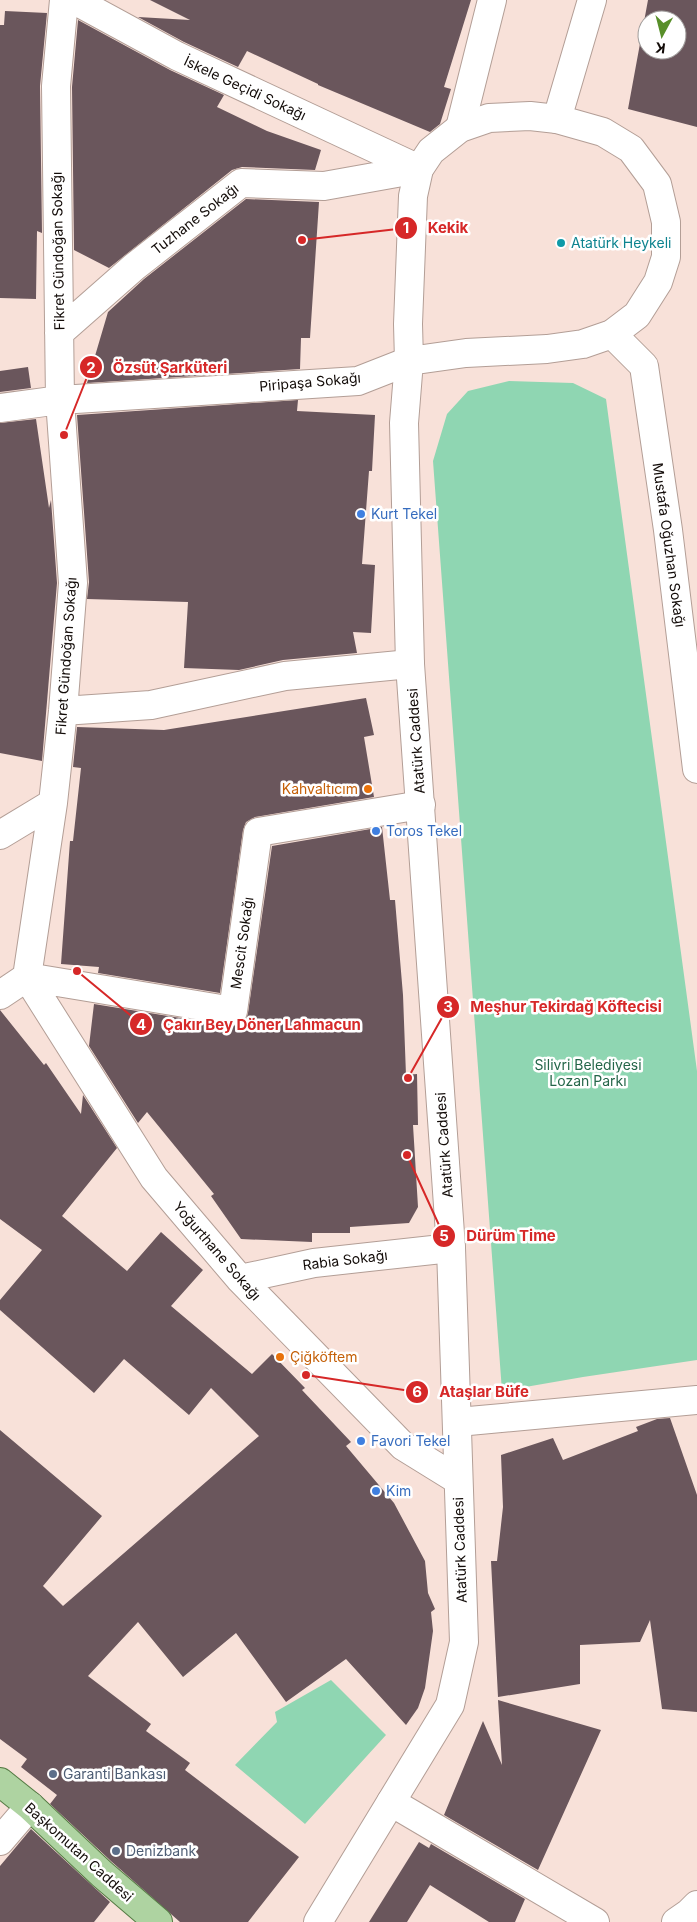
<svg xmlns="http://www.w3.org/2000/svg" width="697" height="1922" viewBox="0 0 697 1922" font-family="Inter,sans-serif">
  <rect width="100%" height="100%" fill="#f8e1d9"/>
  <path fill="#8fd6b2" d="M509,381L573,383L606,399L697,1071V1360L583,1377L502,1391L433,461L447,414L468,391Z
    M331,1680L386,1735L305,1824L235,1765L277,1722L275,1712Z"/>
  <path fill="#6a565c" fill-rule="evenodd" d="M150,0H471L444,87L451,89L440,124L430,132L318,85V84L247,51L238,67L184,42L138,17L190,20Z
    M648,0H697V127L628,109ZM647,20H677V50H647Z
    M5,11L47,13L40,86L42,233L37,231L36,299L0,298V25H4Z
    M78,20L170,70L224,95L217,107L267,131L321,150L315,170L242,167L232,170L109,268L74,250L72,87Z
    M246,199L319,202L310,338H301L300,369L87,383L108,312L144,279Z
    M28,367L31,388L0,392V371Z
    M298,400L297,411L375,415L372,471H369L362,564L375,565L371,633L353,632L357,653L283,660L239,670L184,668L188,602L87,599L89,582L77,415Z
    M36,419L49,508L51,500L57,583L42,761L0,753V423Z
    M366,698L374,735L364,737L374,797L255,817L246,822L243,830L220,993L98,973L99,967L61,964L70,841H73L81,768L73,767L77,727L164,730Z
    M382,827L390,900H395L403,995L406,1075L417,1074L418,1125H413L418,1207L409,1223L350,1227V1233H312V1242L241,1239L211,1196L214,1194L147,1112L138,1123L89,1046L94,1004L230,1026L239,1025L246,1020L248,1013L272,846Z
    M0,1010L44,1065L46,1063L81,1114L83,1095L117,1148L62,1216L127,1271L161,1232L203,1270L171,1306L252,1374L272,1354L305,1388L302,1390L351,1442L346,1446L394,1503L425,1561L428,1593L435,1609L431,1612L433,1631L425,1688L418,1708L406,1725L346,1659L286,1702L236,1633L183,1677L138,1622L88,1676L151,1724L146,1731L190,1763L185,1770L299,1857L248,1922H180L112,1862L50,1804L57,1795L21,1767L27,1759L0,1739V1430L102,1516L43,1586L63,1606L259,1436L211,1388L189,1415L124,1359L94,1393L0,1310V1300L42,1250L0,1219Z
    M670,1418L697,1495V1712L662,1709L650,1620L640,1642L580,1645V1684L498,1697L491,1561H497L503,1507L501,1455L553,1438L563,1460L638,1431L636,1427L657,1419Z
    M498,1700L601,1730L538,1870L444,1815L483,1721L502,1765Z
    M31,1829L110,1902L94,1922H0V1866Z
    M419,1842L429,1848L431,1844L525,1899L515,1922H489L430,1885L407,1922H369Z"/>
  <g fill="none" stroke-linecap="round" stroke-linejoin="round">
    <defs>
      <path id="pedestrian" d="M612,334L644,366L668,530L697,769
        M676,1922L689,1913L697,1905"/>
      <path id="minor" d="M74,0L177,56L419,169
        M557,119L592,0
        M460,128L492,0
        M59,333L134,267L241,183L324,186L419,169
        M0,408L60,400L358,381L409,361
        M63,711L151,705L285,676L410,664
        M0,835L53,803
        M27,977L154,1178L240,1279L403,1446L458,1480
        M27,977L233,1011L258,832L421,805
        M0,995L27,977L53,803L63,711L73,583L60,400L56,86L64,0
        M240,1279L314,1263L451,1248
        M458,1422L697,1400
        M391,1802L595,1922
        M0,1841L30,1806"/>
      <path id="tertiary" d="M530,116L557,119L603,132L631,149L657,184L666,222V257L658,282L637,315L612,334L583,344L547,349L466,353L409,361L408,324L413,196L419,169L431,151L460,128L489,118Z
        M318,1922L450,1705L464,1642L451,1248L410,664L404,423L409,361"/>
      <path id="primary" d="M0,1782L30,1806L102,1874L158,1922"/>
    </defs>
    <use href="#pedestrian" stroke="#b39e96" stroke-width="30"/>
    <use href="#minor" stroke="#b39e96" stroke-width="30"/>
    <use href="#tertiary" stroke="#b39e96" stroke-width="30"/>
    <use href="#primary" stroke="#547a43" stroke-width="30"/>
    <use href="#pedestrian" stroke="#fff" stroke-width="28"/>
    <use href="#minor" stroke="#fff" stroke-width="28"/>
    <use href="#tertiary" stroke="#fff" stroke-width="28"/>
    <use href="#primary" stroke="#aed3a1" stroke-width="28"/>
  </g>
  <circle fill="#0f9aa8" stroke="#fff" stroke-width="2" cx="561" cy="243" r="5"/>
  <g fill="#3f7fe0" stroke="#fff" stroke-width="2">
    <circle cx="361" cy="514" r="5"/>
    <circle cx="376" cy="831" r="5"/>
    <circle cx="361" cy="1441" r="5"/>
    <circle cx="376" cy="1491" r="5"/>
  </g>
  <g fill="#e8710a" stroke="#fff" stroke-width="2">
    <circle cx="368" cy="789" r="5"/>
    <circle cx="280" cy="1357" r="5"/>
  </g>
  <g fill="#5c6f8a" stroke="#fff" stroke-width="2">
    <circle cx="53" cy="1774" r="5"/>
    <circle cx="116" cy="1851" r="5"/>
  </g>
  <g text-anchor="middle" stroke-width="5" stroke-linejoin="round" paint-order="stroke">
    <g font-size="14" fill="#120b08" stroke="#fff">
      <text transform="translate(245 88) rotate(25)" y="5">İskele Geçidi Sokağı</text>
      <text transform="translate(195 219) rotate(-38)" y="5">Tuzhane Sokağı</text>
      <text transform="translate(58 251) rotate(-91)" y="5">Fikret Gündoğan Sokağı</text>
      <text transform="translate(310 382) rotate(-5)" y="5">Piripaşa Sokağı</text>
      <text transform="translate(669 545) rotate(82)" y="5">Mustafa Oğuzhan Sokağı</text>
      <text transform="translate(66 656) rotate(-86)" y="5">Fikret Gündoğan Sokağı</text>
      <text transform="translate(416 741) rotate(-94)" y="5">Atatürk Caddesi</text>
      <text transform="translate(242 943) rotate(-82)" y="5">Mescit Sokağı</text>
      <text transform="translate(444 1145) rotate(-94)" y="5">Atatürk Caddesi</text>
      <text transform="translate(217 1251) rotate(49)" y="5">Yoğurthane Sokağı</text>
      <text transform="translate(345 1260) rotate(-7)" y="5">Rabia Sokağı</text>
      <text transform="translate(460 1550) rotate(-92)" y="5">Atatürk Caddesi</text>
      <text transform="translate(79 1852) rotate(42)" y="5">Başkomutan Caddesi</text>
    </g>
    <g font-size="14" fill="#0d838f" stroke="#fff" text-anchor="start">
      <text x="571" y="248">Atatürk Heykeli</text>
    </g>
    <g font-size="14" fill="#366cbe" stroke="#fff" text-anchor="start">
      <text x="371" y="519">Kurt Tekel</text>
      <text x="386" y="836">Toros Tekel</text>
      <text x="371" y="1446">Favori Tekel</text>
      <text x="386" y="1496">Kim</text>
    </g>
    <g font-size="14" fill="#c56008" stroke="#fff" text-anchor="end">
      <text x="358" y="794">Kahvaltıcım</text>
      <text x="290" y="1362" text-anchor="start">Çiğköftem</text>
    </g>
    <g font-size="14" fill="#246649" stroke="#fff">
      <text x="588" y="1070">Silivri Belediyesi<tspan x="588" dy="16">Lozan Parkı</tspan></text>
    </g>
    <g font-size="14" fill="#4e5e75" stroke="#fff" text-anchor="start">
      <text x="63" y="1779">Garanti Bankası</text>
      <text x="126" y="1856">Denizbank</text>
    </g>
  </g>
  <path fill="none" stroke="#d62828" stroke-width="2" d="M302 240L406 228M64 435L91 367M408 1078L448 1007M77 971L141 1024M407 1155L444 1236M306 1375L417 1392"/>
  <g fill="#d62828" stroke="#fff" stroke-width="2">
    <circle cx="302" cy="240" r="5"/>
    <circle cx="64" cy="435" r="5"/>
    <circle cx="408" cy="1078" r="5"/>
    <circle cx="77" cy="971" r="5"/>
    <circle cx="407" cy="1155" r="5"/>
    <circle cx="306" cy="1375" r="5"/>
    <circle cx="406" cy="228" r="12"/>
    <circle cx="91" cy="367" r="12"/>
    <circle cx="448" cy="1007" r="12"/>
    <circle cx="141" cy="1024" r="12"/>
    <circle cx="444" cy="1236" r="12"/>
    <circle cx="417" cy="1392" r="12"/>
  </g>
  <g font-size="15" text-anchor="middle" font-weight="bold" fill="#fff">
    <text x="406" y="233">1</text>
    <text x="91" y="373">2</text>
    <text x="448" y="1012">3</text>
    <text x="141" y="1030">4</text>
    <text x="444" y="1241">5</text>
    <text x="417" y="1397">6</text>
  </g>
  <g font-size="15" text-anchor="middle" font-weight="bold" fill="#d62828" stroke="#fff" stroke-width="5" stroke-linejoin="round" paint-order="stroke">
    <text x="448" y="233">Kekik</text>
    <text x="170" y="373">Özsüt Şarküteri</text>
    <text x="566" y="1012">Meşhur Tekirdağ Köftecisi</text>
    <text x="262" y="1030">Çakır Bey Döner Lahmacun</text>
    <text x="511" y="1241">Dürüm Time</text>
    <text x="484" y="1397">Ataşlar Büfe</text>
  </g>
  <g transform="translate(662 35) rotate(187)"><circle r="24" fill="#ffffff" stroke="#a09d9c"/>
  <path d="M0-4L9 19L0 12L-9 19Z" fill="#588f2a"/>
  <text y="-8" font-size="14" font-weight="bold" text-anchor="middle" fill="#120b08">K</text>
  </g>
</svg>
